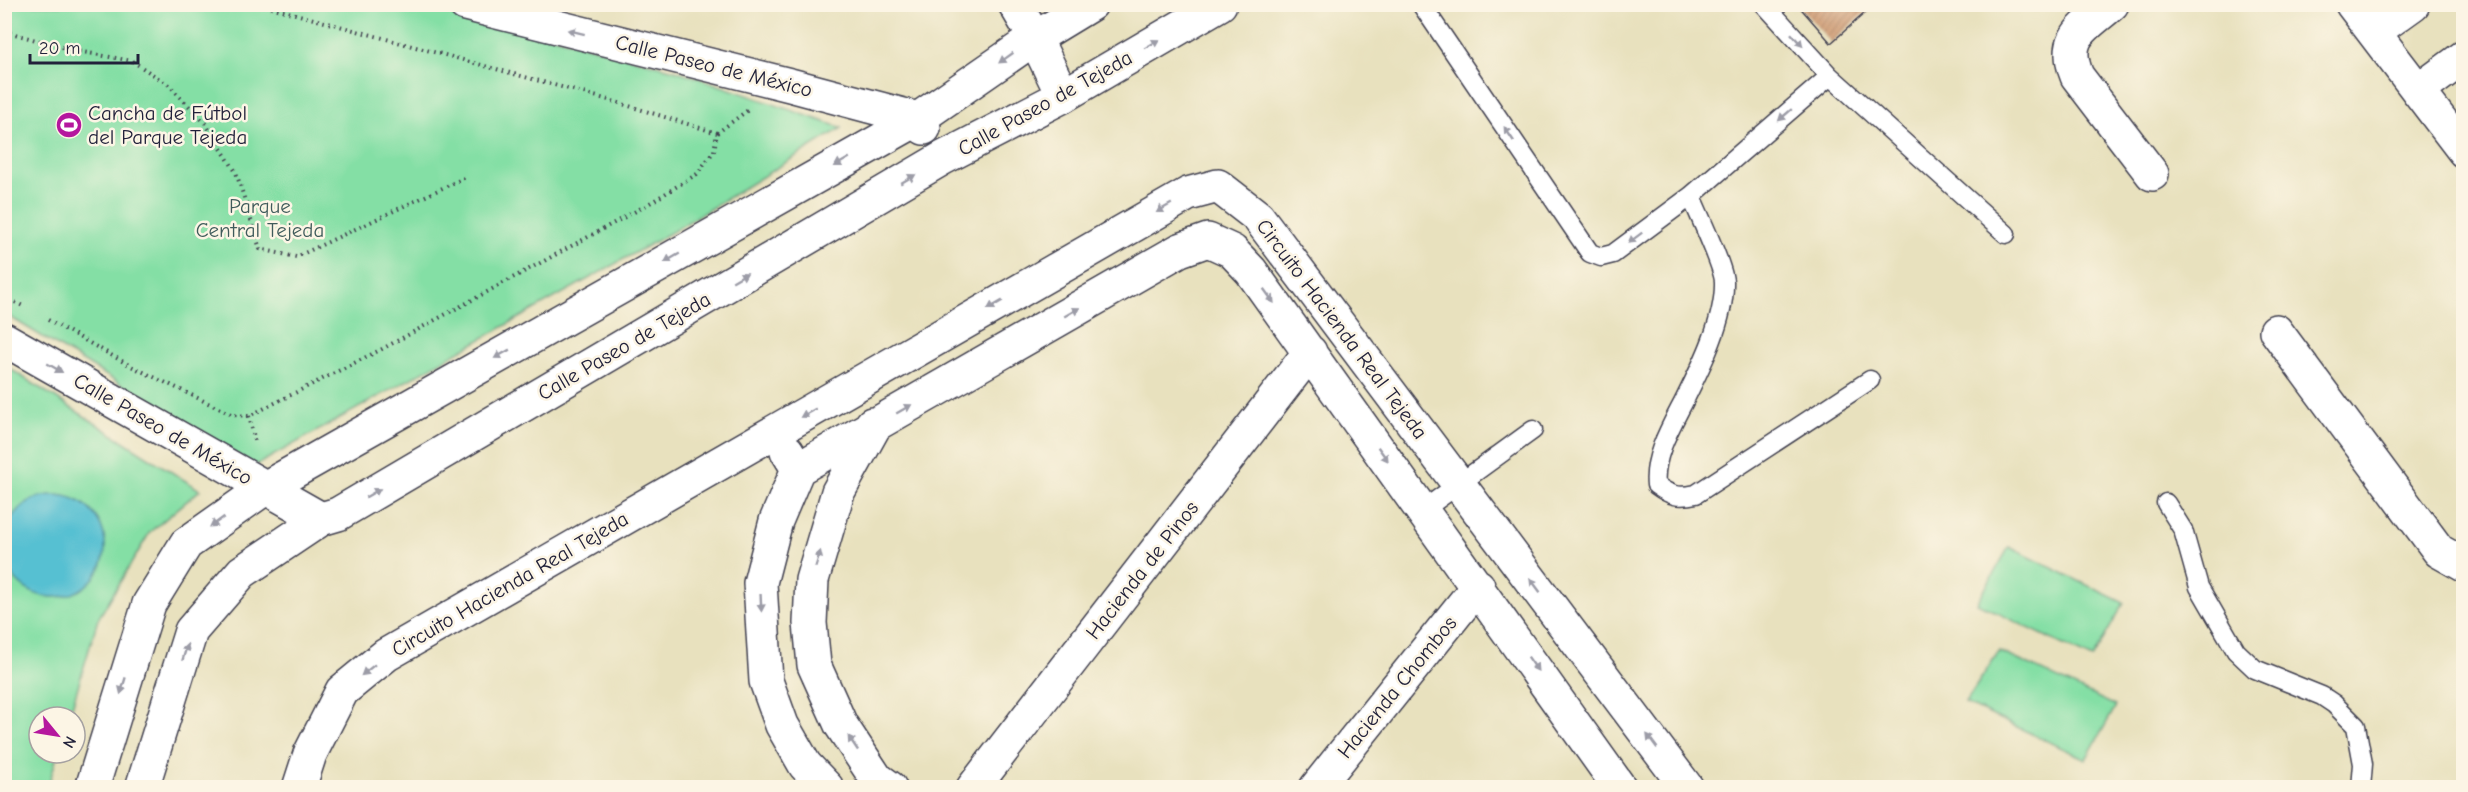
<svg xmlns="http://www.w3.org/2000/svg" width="2468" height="792" viewBox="0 0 2468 792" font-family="'Comic Neue',sans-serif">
  <defs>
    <pattern id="building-hatch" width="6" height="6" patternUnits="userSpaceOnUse" patternTransform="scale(1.5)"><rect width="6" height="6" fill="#ce986f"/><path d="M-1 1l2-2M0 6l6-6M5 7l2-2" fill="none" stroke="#a77c5c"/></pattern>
  </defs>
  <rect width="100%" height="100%" fill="#fcf5e5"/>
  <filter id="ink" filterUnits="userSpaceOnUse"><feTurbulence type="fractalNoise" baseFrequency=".0167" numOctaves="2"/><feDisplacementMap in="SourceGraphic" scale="12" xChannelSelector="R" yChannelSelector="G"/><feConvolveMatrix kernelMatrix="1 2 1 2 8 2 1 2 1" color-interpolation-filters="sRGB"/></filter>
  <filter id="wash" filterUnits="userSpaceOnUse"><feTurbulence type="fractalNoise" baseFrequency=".008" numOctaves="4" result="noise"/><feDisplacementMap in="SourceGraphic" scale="24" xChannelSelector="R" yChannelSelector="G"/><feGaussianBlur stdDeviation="1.35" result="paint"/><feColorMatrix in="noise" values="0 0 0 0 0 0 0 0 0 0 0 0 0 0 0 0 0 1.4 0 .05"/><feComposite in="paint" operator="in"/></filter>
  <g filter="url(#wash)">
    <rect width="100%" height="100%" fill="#e8e1be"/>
    <path fill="#84dfa5" stroke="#538070" stroke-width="1.5" d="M5,5H437L678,71L842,128L672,232L255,466L5,314Z
      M4,365L200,490L150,532L98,619L69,717H39V753H58L48,787H5Z
      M2009,547L2124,603L2092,659L1977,603Z
      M1999,651L2116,706L2086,759L1965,703Z"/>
    <path fill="#56c0d2" stroke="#3c7186" stroke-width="1.5" d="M3 546a51 51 0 1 1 102 0a51 51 0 1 1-102 0Z"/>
    <g id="blocks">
      <path fill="url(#building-hatch)" d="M1797,4H1875L1831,43Z"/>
    </g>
  </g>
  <g filter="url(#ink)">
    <use href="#blocks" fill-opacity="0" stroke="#403f4f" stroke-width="1.5"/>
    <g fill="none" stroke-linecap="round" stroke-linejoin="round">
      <defs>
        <path id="lane" d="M1421,4L1590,253L1601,257L1613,254L1691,196L1830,76
          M1764,4L1830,76L2006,234
          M1691,196C1698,213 1724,268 1724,282C1725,321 1700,369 1683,403C1670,428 1653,457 1656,485C1671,496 1678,498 1696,494L1870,380
          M2166,503L2183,530L2199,587L2236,651L2255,669L2322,696L2334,704L2356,726L2363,764L2361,788
          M1423,510L1533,430"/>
        <path id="street" d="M1015,4L1035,38L1063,96
          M2112,4C2085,28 2061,36 2077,76L2152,174
          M2352,4L2464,151
          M2374,32L2413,4
          M2418,91L2464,57
          M2276,331L2439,551L2464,565
          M872,424L874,427L838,492L812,580L810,623L814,665L841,725L876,778L890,788
          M787,451L798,469L776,521L760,583L766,681L782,725L805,765L827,788
          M798,469L1180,250L1208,240L1232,251L1251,271L1620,788
          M299,788L310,754L342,691L386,655L1188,194L1218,186L1258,217L1687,788
          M973,788L1310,352
          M1316,788L1478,586"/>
        <path id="secondary" d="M465,4L790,85L918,119L924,128
          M4,339L321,519
          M92,788L149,604L186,544L265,488L918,119L1035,38L1091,4
          M142,788L191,631L242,572L321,519L338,514L943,158L1063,96L1220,4"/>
      </defs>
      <use href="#lane" stroke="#403f4f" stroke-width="21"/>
      <use href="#street" stroke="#403f4f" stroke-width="36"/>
      <use href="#secondary" stroke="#403f4f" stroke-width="36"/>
      <path stroke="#403f4f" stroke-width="4" stroke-dasharray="1.5 4.5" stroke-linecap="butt" d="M4,31L72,50L132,61L169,85L205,123L236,172L260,249L296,257L468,176
        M717,133L748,110
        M4,297L23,306
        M48,320L131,366L233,415L249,416L382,349L645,206L697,174L714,151L717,133L616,102L259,4
        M249,416L255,442"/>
      <use href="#lane" stroke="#fff" stroke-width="18"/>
      <use href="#street" stroke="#fff" stroke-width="33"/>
      <use href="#secondary" stroke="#fff" stroke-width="33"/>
    </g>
    <defs><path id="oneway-solid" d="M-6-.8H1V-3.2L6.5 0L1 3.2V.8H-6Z" transform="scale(1.5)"/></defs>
    <g fill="#9c9ca7">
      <use href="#oneway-solid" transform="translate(576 32) rotate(-166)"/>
      <use href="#oneway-solid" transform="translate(1797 40) rotate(48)"/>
      <use href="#oneway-solid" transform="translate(1152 44) rotate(-30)"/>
      <use href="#oneway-solid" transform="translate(1006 58) rotate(145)"/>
      <use href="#oneway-solid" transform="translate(1785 115) rotate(139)"/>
      <use href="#oneway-solid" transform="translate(1509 134) rotate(-124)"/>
      <use href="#oneway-solid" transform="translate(842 162) rotate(150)"/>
      <use href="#oneway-solid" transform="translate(908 179) rotate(-30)"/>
      <use href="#oneway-solid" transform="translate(1164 208) rotate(150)"/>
      <use href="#oneway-solid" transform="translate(1635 238) rotate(143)"/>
      <use href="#oneway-solid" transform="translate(672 258) rotate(150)"/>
      <use href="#oneway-solid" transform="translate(740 277) rotate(-30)"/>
      <use href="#oneway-solid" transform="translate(1269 296) rotate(54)"/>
      <use href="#oneway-solid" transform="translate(995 305) rotate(150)"/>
      <use href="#oneway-solid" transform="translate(1072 312) rotate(-30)"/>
      <use href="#oneway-solid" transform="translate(502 354) rotate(151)"/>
      <use href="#oneway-solid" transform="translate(55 368) rotate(30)"/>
      <use href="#oneway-solid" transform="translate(904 409) rotate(-30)"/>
      <use href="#oneway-solid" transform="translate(808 413) rotate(151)"/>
      <use href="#oneway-solid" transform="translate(1383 454) rotate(54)"/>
      <use href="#oneway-solid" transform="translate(373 493) rotate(-30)"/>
      <use href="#oneway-solid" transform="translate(217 522) rotate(145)"/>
      <use href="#oneway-solid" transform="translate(818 559) rotate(-73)"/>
      <use href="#oneway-solid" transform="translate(1535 585) rotate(-127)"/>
      <use href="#oneway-solid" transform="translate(761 603) rotate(87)"/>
      <use href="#oneway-solid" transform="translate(185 652) rotate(-73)"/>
      <use href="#oneway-solid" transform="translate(1533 664) rotate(55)"/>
      <use href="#oneway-solid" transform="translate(368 670) rotate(141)"/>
      <use href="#oneway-solid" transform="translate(123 686) rotate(107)"/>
      <use href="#oneway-solid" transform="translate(1652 741) rotate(-127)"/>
      <use href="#oneway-solid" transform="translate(853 743) rotate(-124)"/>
    </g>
  </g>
  <defs>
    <symbol id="stadium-disc" viewBox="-11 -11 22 22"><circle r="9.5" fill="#b5179e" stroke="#fcf5e5"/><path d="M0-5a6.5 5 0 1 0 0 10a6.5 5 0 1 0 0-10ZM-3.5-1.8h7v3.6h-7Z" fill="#fff"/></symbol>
  </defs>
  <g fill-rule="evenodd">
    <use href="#stadium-disc" x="54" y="110" width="30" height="30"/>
  </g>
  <g text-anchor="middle" stroke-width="5" stroke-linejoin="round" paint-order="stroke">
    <g font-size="21" fill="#22223b" stroke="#fcf5e5">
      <text transform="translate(714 66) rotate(14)" y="7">Calle Paseo de México</text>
      <text transform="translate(1045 103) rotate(-29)" y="7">Calle Paseo de Tejeda</text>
      <text transform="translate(1342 329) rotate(53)" y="7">Circuito Hacienda Real Tejeda</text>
      <text transform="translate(624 346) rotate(-30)" y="7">Calle Paseo de Tejeda</text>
      <text transform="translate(163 429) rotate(30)" y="7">Calle Paseo de México</text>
      <text transform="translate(1142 570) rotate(-52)" y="7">Hacienda de Pinos</text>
      <text transform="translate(510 584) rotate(-30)" y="7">Circuito Hacienda Real Tejeda</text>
      <text transform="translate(1397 687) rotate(-51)" y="7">Hacienda Chombos</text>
    </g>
    <g font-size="21" fill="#22223b" stroke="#fcf5e5" text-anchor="start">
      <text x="88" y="120">Cancha de Fútbol<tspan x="88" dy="24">del Parque Tejeda</tspan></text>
    </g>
    <g font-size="21" fill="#3f5b5b" stroke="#fcf5e5">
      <text x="260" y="213">Parque<tspan x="260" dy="24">Central Tejeda</tspan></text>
    </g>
  </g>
  <rect width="2468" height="792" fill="none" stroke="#fcf5e5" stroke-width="24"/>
  <g transform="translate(57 735) rotate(120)"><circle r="28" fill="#fcf5e5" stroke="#a5a1a1" stroke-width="1.5"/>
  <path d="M0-4.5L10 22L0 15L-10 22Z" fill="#b5179e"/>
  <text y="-9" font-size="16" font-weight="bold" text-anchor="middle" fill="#22223b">N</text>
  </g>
  <path d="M30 54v9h108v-9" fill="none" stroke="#22223b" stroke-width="3"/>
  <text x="39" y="54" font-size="18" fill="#22223b" stroke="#fcf5e5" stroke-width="4.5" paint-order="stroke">20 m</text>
</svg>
